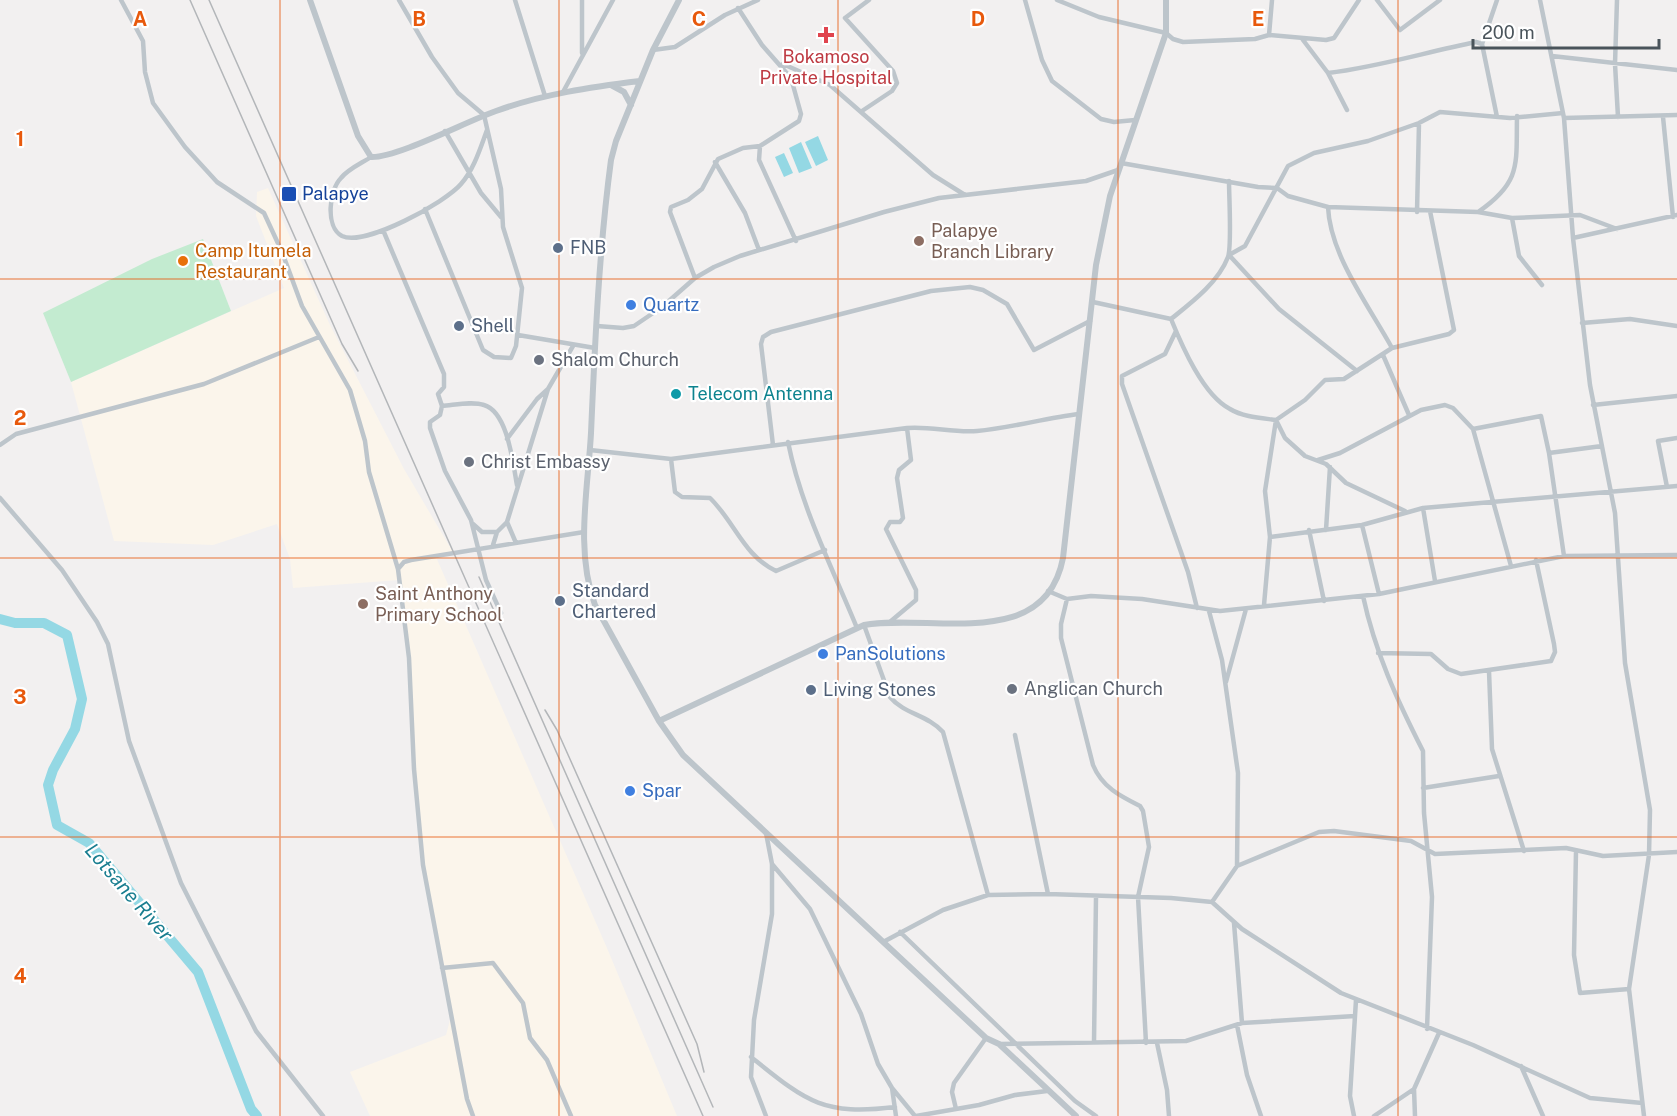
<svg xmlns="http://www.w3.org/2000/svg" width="1677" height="1116" viewBox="0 0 1677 1116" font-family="'Public Sans',sans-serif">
  <rect width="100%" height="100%" fill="#f2f0f0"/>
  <path fill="#fbf5eb" d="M268,188L330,325L404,469L454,554L436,557L607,948L677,1116H370L350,1072L446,1035L451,1016L423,865L414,769L409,658L399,580L293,588L290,559L277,524L213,545L114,541L71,382L284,288L256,216L257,192Z"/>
  <path fill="#c3ebd0" d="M203,239L231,311L71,382L43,313L152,259Z"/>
  <path fill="#94d8e4" d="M818,136L828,160L816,166L805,142Z
    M801,142L812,168L799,173L789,148Z
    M784,153L793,173L784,177L775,157Z"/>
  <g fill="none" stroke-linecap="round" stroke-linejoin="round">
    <path stroke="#94d8e4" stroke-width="10" d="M0,619L15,623H44L67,635L82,699L75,729L53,770L48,785L57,825L89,843L198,972L251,1109L257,1116"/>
    <path stroke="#bdc5cb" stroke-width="4.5" d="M121,0L143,41L145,72L153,103L185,147L217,182L264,213L282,252L302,306L350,390L365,441L369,472L398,569L409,658L414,769L423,865L467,1099L473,1116
      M399,0L432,57L458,93L484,115L501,189L503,227L522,288L516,346L511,358L494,357L483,350L425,209
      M515,0L545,96
      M582,0V53
      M1025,0L1042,60L1052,81L1101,119L1114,122L1135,120
      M1057,0L1099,17L1166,33L1173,39L1183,42L1255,39L1269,35L1326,40L1334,38L1359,0
      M1377,0L1400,30L1440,0
      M1540,0L1564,118L1573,238L1590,385L1615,513L1625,663L1650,810L1649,855L1629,989L1644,1116
      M1617,0L1615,64L1618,117
      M1269,35L1272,0
      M1303,40L1328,73L1347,110
      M1482,44L1497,0
      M653,50L675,47L725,15L758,0
      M1552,56L1677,70
      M783,64L830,85L933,175L965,195
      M1328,73C1378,67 1426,52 1476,42L1482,44L1497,117
      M563,92L613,0
      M862,111L892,91L897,83L893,71L845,18L869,0
      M1663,117L1673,217
      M1564,118L1677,115
      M445,131L481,193L501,217
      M760,146L759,160L796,241
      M371,157C362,163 348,169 341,178C329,190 325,227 342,236C365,247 446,202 461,184C474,169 480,149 487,130
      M715,162L745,213L759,250
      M1121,163L1258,187L1277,188L1288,196L1328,207
      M1417,212L1419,123
      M1478,212C1522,182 1516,164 1517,116
      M1512,218L1519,256L1542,285
      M383,230L444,374V387L438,394L442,406L440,415L430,422V428L445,471L471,520L486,580L501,613
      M1573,238L1677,215
      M695,278L670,212L671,207L688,200L702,189L718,159L743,148L760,146L799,121L801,114L791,78L762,45L738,8
      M1093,302L1171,319C1191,303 1218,283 1228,257C1232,246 1229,197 1229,181
      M1171,319C1182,346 1203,395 1230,409C1243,417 1261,418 1276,420
      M1582,323L1630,319L1677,326
      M597,326L623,328L634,326L662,307L695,278L714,267L740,256L884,212L939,198L1086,181L1118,170
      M1176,331L1165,354L1122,376V384L1188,572L1197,608
      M518,335L595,348
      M1392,348C1369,306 1330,255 1328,207L1478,212L1512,218L1580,215L1617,229
      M1383,355L1409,415
      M1357,371L1279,309L1229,255L1245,246L1288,166L1314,153L1368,141L1419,123L1440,112L1510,118L1563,113
      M1593,405L1677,396
      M442,406C455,405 472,401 484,405C508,412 513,464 517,485
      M1276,420L1285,438L1305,456L1326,464L1346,483L1405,511
      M1473,429L1541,416L1549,453L1564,556
      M507,439L537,399L548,389
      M788,442C801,507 832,567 857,628
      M0,445L16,434L204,384L319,337
      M773,445L761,344L763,337L771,332L931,291L970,287L983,290L1007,304L1034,350L1090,321
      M590,450L671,459L907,428C931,426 953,433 977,431C1011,428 1045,418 1079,414
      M1549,453L1602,446
      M671,459L675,492L682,497L710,498C734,521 744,556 776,571L825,550
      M1318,460L1340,453L1421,410L1445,405L1453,408L1473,429L1511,566
      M1667,487L1658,441L1677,438
      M0,498L62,570L97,622L108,644L129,741L181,883L256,1031L323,1116
      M1423,508L1435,581
      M473,524L482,532H497
      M1362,525L1379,594
      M1309,530L1324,601
      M1326,530L1330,467
      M1270,537L1362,525L1423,508L1677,486
      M516,543L507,522L548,389L573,346
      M493,545L497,532L507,522
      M398,569L404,562L411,560L584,532
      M1048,591L1067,599L1091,596L1142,599L1220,611L1379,594L1564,556L1677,555
      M1363,596C1375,652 1397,700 1423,751L1424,813L1432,897L1427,1029
      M1067,599L1061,624V638L1093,765C1102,787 1120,796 1140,806L1143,811L1149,847L1138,897L1146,1043
      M1264,605L1270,537L1265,491L1276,420L1305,400L1325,380L1344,379L1392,348L1449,334L1454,330L1430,211
      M1209,611L1222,660L1238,773L1237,866
      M891,621L916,600V590L886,529L890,522H900L903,518L897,478L899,470L911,460L907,428
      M864,625L890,697C904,714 928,715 943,732L988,895
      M1378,653L1431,654L1448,669L1461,674L1551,661L1555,652L1554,644L1536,560
      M1489,671L1492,749L1524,851
      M1226,682L1246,609
      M1015,735L1048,894
      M1423,788L1499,776
      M1576,851L1574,955L1580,993L1629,989
      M772,864L810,909L861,1014L878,1064L892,1088L915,1116
      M1212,902L1242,929L1341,993L1473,1045L1590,1098L1642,1103
      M1234,923L1242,1023
      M900,932L1075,1101L1096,1116
      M885,941L943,910L988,895L1048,894L1171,898L1212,902L1237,866L1319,832L1334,831L1411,841L1435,854L1566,848L1603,856L1677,852
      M442,968L493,963L523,1003L530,1038L547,1060L571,1116
      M1237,1025L1247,1075L1261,1116
      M1094,1042L1096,897
      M1157,1043L1167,1090L1169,1116
      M999,1044L1186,1041L1242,1023L1355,1016
      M751,1057C806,1101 822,1116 895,1107
      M1521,1066L1543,1116
      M892,1088L896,1116
      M1414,1089L1415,1116
      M956,1109L952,1092L954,1083L986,1038
      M766,1116L751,1077L754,1020L772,914V864L766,833
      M916,1116L979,1105L1015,1095L1047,1091
      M1354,1116L1350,1096L1356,1000
      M1374,1116L1414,1089L1439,1033"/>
    <path stroke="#bdc5cb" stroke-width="6" d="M310,0L358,136L371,157C397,158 467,121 496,111C543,94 591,87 640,81
      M679,0L653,50L616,141L611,160C599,250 595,342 591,433C588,489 575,551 595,605L659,721L683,755L986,1038L999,1044L1076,1116
      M611,85L624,92L631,105
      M659,721L864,625C930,613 1045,653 1063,558L1096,265L1110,196L1166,33V0"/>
    <path stroke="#b3b6b9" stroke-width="1.5" d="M190,0L342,344L358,371
      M209,0L703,1116
      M479,577L713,1107
      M545,710L557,730L697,1044L704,1072"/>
  </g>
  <path fill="none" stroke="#e8590c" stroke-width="1.5" stroke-opacity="0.55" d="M280,0V1116M559,0V1116M838,0V1116M1118,0V1116M1398,0V1116M0,279H1677M0,558H1677M0,837H1677"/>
  <path fill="#e0444e" stroke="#fff" stroke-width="2" d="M823 26h6v6h6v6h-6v6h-6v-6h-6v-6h6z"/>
  <rect fill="#1a4fb4" stroke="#fff" stroke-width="2" x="281" y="186" width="16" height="16" rx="3"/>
  <g fill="#8d6e63" stroke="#fff" stroke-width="2">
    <circle cx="919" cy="241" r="6"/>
    <circle cx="363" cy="604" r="6"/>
  </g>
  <g fill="#5c6f8a" stroke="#fff" stroke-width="2">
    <circle cx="558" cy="248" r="6"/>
    <circle cx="459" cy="326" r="6"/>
    <circle cx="560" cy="601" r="6"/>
    <circle cx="811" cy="690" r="6"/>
  </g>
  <circle fill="#e8710a" stroke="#fff" stroke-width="2" cx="183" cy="261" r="6"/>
  <g fill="#3f7fe0" stroke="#fff" stroke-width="2">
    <circle cx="631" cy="305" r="6"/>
    <circle cx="823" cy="654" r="6"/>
    <circle cx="630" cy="791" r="6"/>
  </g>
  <g fill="#6b7280" stroke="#fff" stroke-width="2">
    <circle cx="539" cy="360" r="6"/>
    <circle cx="469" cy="462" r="6"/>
    <circle cx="1012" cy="689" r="6"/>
  </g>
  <circle fill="#0f9aa8" stroke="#fff" stroke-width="2" cx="676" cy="394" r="6"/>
  <g text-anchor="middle" stroke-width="4.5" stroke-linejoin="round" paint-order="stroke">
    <g font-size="18" fill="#be3a42" stroke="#fff">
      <text x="826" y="63">Bokamoso<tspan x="826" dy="21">Private Hospital</tspan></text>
    </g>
    <g font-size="18" fill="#164399" stroke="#fff" text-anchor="start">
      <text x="302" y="200">Palapye</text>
    </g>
    <g font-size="18" fill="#785e54" stroke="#fff" text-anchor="start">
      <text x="931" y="237">Palapye<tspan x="931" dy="21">Branch Library</tspan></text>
      <text x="375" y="600">Saint Anthony<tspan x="375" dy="21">Primary School</tspan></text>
    </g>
    <g font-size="18" fill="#4e5e75" stroke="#fff" text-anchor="start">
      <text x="570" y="254">FNB</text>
      <text x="471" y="332">Shell</text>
      <text x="572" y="597">Standard<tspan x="572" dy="21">Chartered</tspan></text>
      <text x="823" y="696">Living Stones</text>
    </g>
    <g font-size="18" fill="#c56008" stroke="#fff" text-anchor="start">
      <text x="195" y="257">Camp Itumela<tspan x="195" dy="21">Restaurant</tspan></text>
    </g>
    <g font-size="18" fill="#366cbe" stroke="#fff" text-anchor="start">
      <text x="643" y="311">Quartz</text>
      <text x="835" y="660">PanSolutions</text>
      <text x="642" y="797">Spar</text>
    </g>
    <g font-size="18" fill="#5b616d" stroke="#fff" text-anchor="start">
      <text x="551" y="366">Shalom Church</text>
      <text x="481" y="468">Christ Embassy</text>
      <text x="1024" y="695">Anglican Church</text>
    </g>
    <g font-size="18" fill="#0d838f" stroke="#fff" text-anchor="start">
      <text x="688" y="400">Telecom Antenna</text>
    </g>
    <g font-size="20" font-style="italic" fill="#197e90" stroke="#fff">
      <text transform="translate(129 892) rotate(49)" y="7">Lotsane River</text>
    </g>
  </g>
  <g font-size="20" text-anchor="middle" font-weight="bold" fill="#e8590c" stroke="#fff" stroke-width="4.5" stroke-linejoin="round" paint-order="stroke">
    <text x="140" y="26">A</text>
    <text x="419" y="26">B</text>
    <text x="699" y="26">C</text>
    <text x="978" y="26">D</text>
    <text x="1258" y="26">E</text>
    <text x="20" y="146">1</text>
    <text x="20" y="425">2</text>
    <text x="20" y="704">3</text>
    <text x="20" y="983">4</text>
  </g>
  <path d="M1473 39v9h186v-9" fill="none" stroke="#4a545b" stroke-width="3"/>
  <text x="1482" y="39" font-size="18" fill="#4a545b" stroke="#ffffff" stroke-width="4.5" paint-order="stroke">200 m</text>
</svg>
